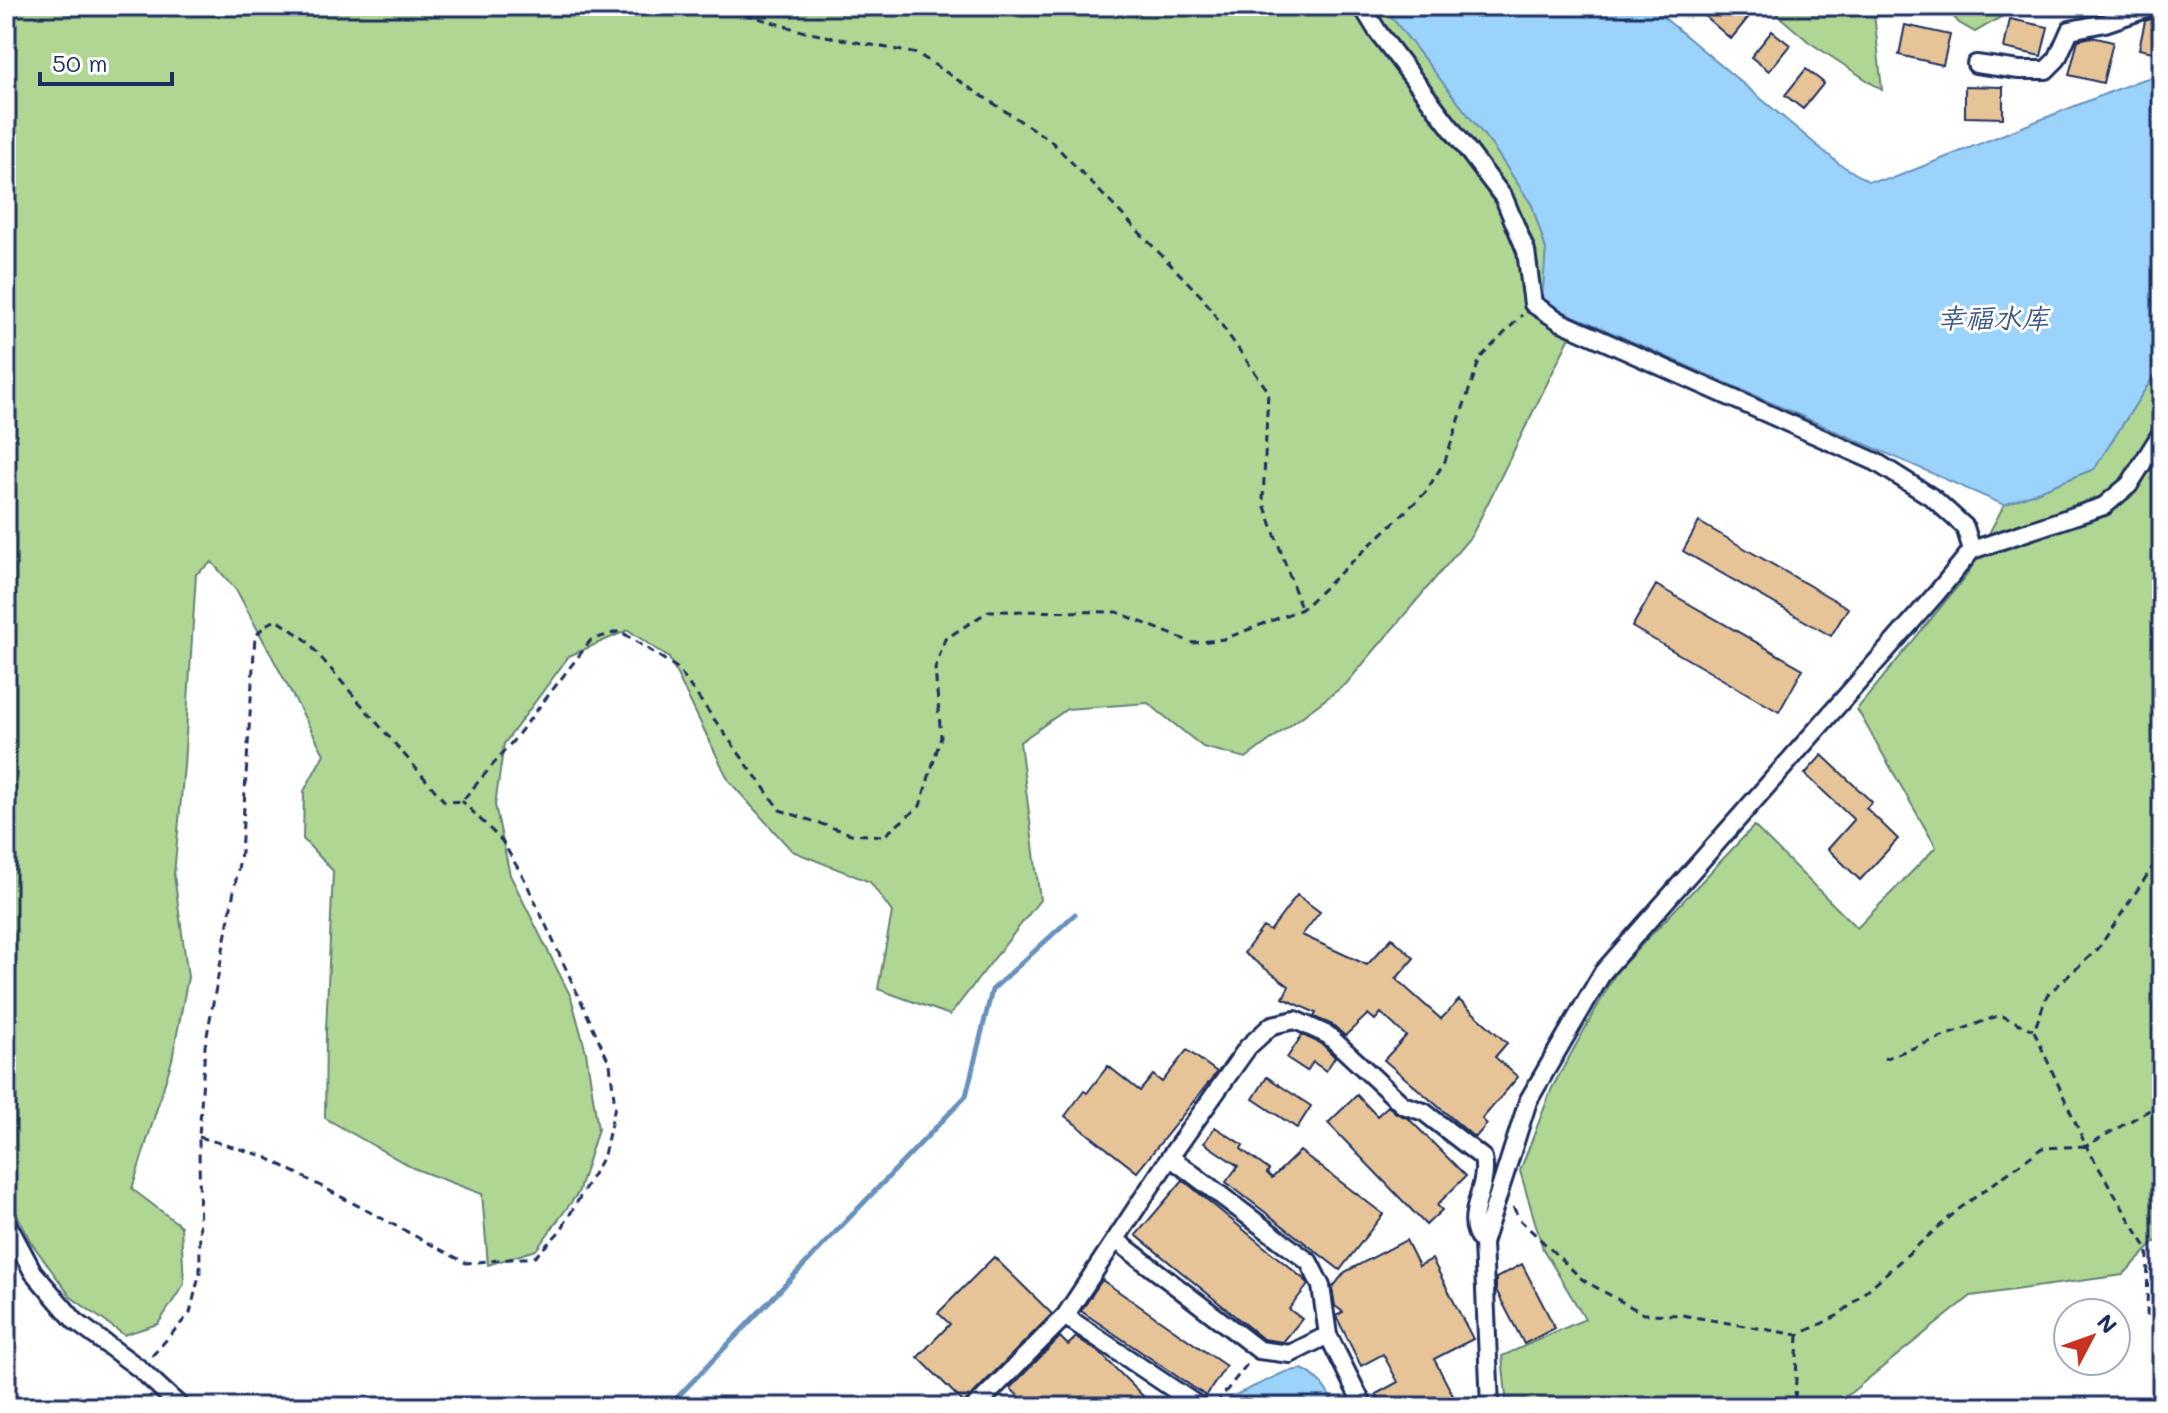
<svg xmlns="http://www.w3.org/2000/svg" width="2168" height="1413" viewBox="0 0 2168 1413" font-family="Mali,'LXGW WenKai TC',sans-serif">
  <rect width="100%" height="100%" fill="#fff"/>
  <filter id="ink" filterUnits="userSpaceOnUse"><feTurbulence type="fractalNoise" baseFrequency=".0125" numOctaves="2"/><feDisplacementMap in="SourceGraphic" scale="16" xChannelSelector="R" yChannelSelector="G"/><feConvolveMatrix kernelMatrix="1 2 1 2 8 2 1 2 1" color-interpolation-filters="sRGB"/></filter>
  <g filter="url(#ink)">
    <path fill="#afd692" stroke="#658278" stroke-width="2" d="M6,6H1383L1494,148L1532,205L1546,249L1543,302L1579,319L1472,535L1346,684L1246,758L1203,747L1148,703L1067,709L1020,742L1040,900L950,1015L878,989L892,912L870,882L792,851L729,781L669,658L628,630L569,656L504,744L495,805L510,875L571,997L586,1052L598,1129L578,1193L536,1250L488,1265L482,1194L413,1168L325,1118L326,1030L333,871L303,839L304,791L324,754L237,591L212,562L196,574L184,766L174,875L188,977L172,1060L132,1189L181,1226L184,1284L158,1324L124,1335L71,1297L30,1241L6,1192Z
      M1767,6H1881L1874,12L1882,90L1809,42Z
      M1944,6H2020L1975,32L1959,23Z
      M2162,363V1235L2123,1275L1971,1296L1833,1407H1507L1502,1356L1585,1319L1543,1249L1520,1171L1552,1088L1617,971L1754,826L1857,928L1936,847L1857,709L1967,575L2004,505L2094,469Z"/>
    <path fill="#9cd3fb" stroke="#6891bc" stroke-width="2" d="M1383,6H1650L1838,163L1868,181L1891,179L2138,81L2162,74V363L2094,469L2004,505L1542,302L1546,249L1532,205L1494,148Z
      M1302,1369C1320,1377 1327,1391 1336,1407H1225L1229,1398L1285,1372Z"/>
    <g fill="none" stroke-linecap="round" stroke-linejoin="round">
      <path stroke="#6891bc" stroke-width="5" d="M668,1407L966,1096L992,990L1075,914"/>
    </g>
    <path fill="#e6c498" stroke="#1b2f5e" stroke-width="2" d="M1693,6H1743L1752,13L1731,39Z
      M2154,18L2162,20V54L2139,49L2145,21Z
      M2010,19L2048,27L2041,56L2004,48Z
      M1905,25L1950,35L1943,65L1899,55Z
      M1772,31L1790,45L1769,71L1751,57Z
      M2092,37L2113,42L2103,83L2069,75L2078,40Z
      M1806,69L1824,83L1803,109L1785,95Z
      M1965,86L2003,87V118L1965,117Z
      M1699,522L1848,608L1831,636L1683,551Z
      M1656,585L1803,669L1779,712L1632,627Z
      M1822,755L1872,802L1866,808L1898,839L1860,880L1828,849L1854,820L1805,774Z
      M1297,895L1320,912L1302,935L1367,965L1392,938L1414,958L1396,979L1441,1019L1459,1000L1507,1043L1495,1057L1518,1077L1482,1119L1487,1124L1475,1138L1384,1060L1406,1036L1381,1013L1375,1020L1368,1014L1345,1036L1333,1025L1314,1017L1316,1013L1283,998L1289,986L1244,953L1263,927L1270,931Z
      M1302,1035L1322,1044L1335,1057L1326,1071L1313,1062L1307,1071L1287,1058Z
      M1187,1050L1217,1072L1137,1172L1065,1116L1084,1091L1087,1093L1108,1066L1140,1091L1153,1075L1162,1082Z
      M1267,1077L1311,1106L1297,1128L1253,1099Z
      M1357,1095L1377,1116L1388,1106L1396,1113L1409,1119L1466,1176L1437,1205L1442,1210L1426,1225L1328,1123Z
      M1215,1127L1243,1145L1241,1149L1269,1170L1267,1173L1272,1178L1300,1151L1383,1214L1340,1270L1226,1182L1238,1166L1204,1143Z
      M1183,1180L1306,1281L1308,1285L1289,1309L1302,1319L1283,1342L1263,1339L1136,1235Z
      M1406,1240L1419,1266L1432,1259L1473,1339L1434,1359L1459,1407H1383L1376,1394L1398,1382L1383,1354L1361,1366L1336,1316L1343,1312L1335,1306L1332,1288L1345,1272Z
      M994,1257L1052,1314L964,1403L918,1357L950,1324L938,1313Z
      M1522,1264L1555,1328L1524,1344L1496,1290V1278Z
      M1102,1280L1226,1366L1206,1396L1081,1311Z
      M1060,1337L1068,1345L1076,1337L1100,1353L1154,1407H1030L1010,1388Z"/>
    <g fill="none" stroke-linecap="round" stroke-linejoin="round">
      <defs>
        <path id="minor" d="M1362,6L1378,32L1504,198L1526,251L1533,304L1561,322L1876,462L1933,498L1965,527L1972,550L1936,594L1603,972L1528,1101L1483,1243L1490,1407
          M1976,64L2019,70H2046L2057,59L2070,30L2105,23L2155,6
          M1972,550L2104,506L2129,485L2162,432
          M1170,1157L1309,1262L1321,1286L1328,1335L1364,1407
          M6,1221L33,1272L75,1321L140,1369L181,1407
          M1116,1240L1259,1350L1290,1354L1328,1335
          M975,1407L1065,1316
          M1200,1407L1065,1316L1170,1157L1248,1047L1272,1025L1295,1020L1328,1035L1403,1105L1424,1112L1483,1158C1490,1189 1460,1219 1483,1243"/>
      </defs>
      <use href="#minor" stroke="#1b2f5e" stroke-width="22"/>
      <path stroke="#1b2f5e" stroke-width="3" stroke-dasharray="8 6" stroke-linecap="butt" d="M718,6L805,32L918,54L1051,141L1202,297L1268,391L1263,501L1301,608
        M1884,1059L2000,1015L2033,1030
        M199,1137L264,1156L466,1263L535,1257L561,1230L604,1155L615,1106L610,1064L525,880L502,841L462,801
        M1513,1207L1521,1221L1583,1280L1644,1314L1682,1315L1798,1335L1839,1315L1959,1209L2042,1148L2086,1146L2034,1031L2047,995L2098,949L2162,853
        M2147,1316L2148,1251L2086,1146L2162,1103
        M1798,1335L1795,1400L1799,1407
        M152,1356L190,1313L200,1272L199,1137L205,1046L241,853L255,637L265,625L277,620L305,639L445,802L462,801L513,741L591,640L620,631L677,668L780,810L851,834L884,836L920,806L941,737L935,669L945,639L989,611L1117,612L1193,643L1224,639L1302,609L1425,493L1445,461L1480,358L1522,315
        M1216,1404L1248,1363"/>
      <use href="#minor" stroke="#fff" stroke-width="16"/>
    </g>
  </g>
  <g text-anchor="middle" stroke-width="6" stroke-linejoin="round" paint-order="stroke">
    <g font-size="28" font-style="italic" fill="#3b5885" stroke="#fff">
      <text x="1993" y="328">幸福水库</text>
    </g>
  </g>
  <rect width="2168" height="1413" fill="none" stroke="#fff" stroke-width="32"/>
  <rect x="16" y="16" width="2136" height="1381" fill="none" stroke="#1b2f5e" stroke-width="3" filter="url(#ink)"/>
  <g transform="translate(2092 1337) rotate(49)"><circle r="38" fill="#ffffff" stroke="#a4acbf" stroke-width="2"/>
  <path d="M0-6L14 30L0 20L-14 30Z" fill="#c8321e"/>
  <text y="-12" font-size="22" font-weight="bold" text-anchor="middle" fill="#1b2f5e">N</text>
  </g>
  <path d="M40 72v12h132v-12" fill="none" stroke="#1b2f5e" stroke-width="4"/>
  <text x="52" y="72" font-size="24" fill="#1b2f5e" stroke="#ffffff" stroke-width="6" paint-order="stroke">50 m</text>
</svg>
